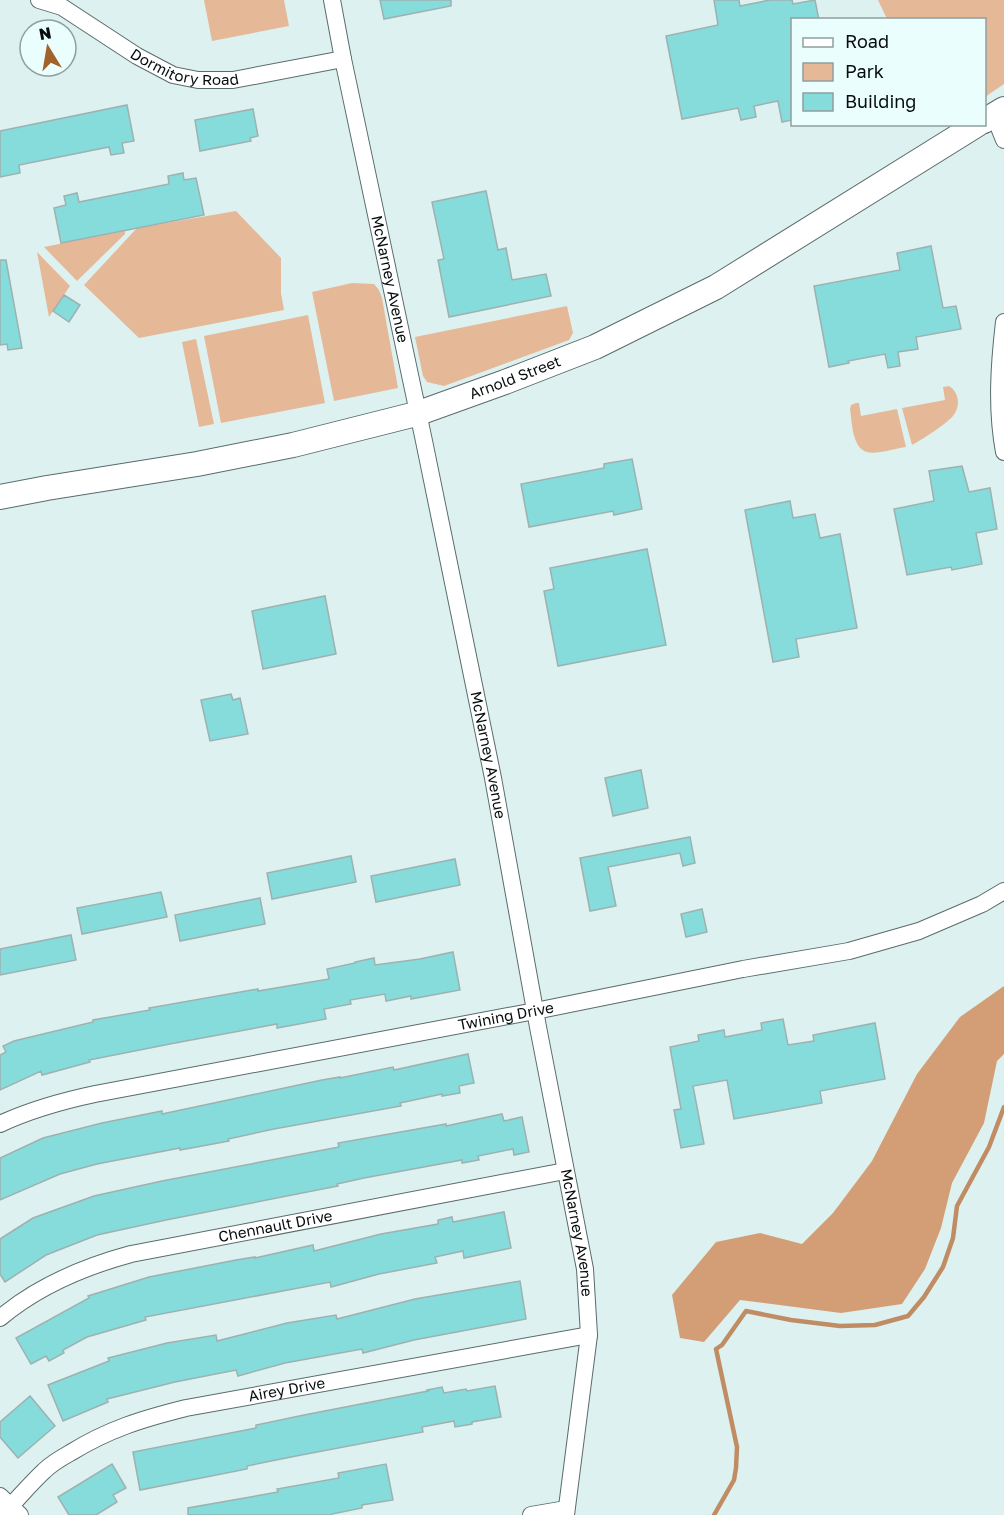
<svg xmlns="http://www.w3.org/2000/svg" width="1004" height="1515" viewBox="0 0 1004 1515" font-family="'Golos Text',sans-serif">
  <rect width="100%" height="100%" fill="#ddf1f1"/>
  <path fill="#e5b998" d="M204,0H284L289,26L212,41Z
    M878,0H1004V84L985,97L984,20L887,19Z
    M236,211L281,258V293L284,310L139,338L84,285L137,228Z
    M125,231V234L77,281L44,247Z
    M37,252L70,286L49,317Z
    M352,283L374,284L379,290L382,298L398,388L334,401L312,292Z
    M567,306L573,333L569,340L444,386L427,382L423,376L415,337Z
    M308,315L325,403L221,423L204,336Z
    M196,339L214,424L199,427L182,342Z
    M949,386C959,392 961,406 953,416C945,425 923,439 912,445L902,408L945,400L943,387Z
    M856,403H859L861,416L897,409L906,447C896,448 876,455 867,452C852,448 852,422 850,409L851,405Z"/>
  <path fill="#d39e76" d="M1004,986V1054L997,1061L984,1123L952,1183L941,1228L925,1269L902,1304L841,1313L740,1300L704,1342L680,1338L672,1295L716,1242L760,1233L802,1244L833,1213L872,1161L917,1074L960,1017Z"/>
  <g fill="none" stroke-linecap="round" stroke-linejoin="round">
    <path stroke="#c08c64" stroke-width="4.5" d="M714,1515L734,1480L736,1468L737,1447L716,1349L722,1345L746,1311L791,1320L840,1326L875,1325L908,1316L924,1297L943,1267L953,1238L957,1206L989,1147L1004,1107"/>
  </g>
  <path fill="#85dcdb" stroke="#9eb1b1" stroke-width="1.5" d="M380,0H451V6L384,19Z
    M714,0H739L740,6L770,0H792L793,4L815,0L819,20H792V120L782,122L778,101L754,106L756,117L741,120L738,108L682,119L666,36L718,25Z
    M127,105L134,141L122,143L124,153L111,155L109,147L19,165L20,173L0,177V131Z
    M253,109L258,136L250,138L251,141L200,151L195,120Z
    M183,173L184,180L196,178L204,215L61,243L54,208L66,205L64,196L77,193L79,202L169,184L168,176Z
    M486,191L498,250L506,248L512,280L546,274L551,296L449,317L438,260L444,259L432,202Z
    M931,246L943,308L956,306L961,329L916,337L918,349L898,352L900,366L888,368L885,354L848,361L849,363L829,367L814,286L900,270L897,253Z
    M0,260H6L22,348L8,350L7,344L0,345Z
    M64,295L80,305L69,322L53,311Z
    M632,459L642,509L614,515L613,511L529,527L521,484L604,468V464Z
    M962,466L969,492L990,488L997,529L976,533L982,564L952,570L951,567L907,575L894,509L934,501L929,471Z
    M790,501L793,518L815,514L820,538L840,534L857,628L796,639L799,657L773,662L745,510Z
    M647,549L666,645L558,666L544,591L554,589L550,568Z
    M325,596L336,654L263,669L252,611Z
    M231,694L233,700L240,698L248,734L210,741L201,700Z
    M641,770L648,808L613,816L605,778Z
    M690,837L695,863L683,866L680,853L608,867L616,906L590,911L580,858Z
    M351,856L356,882L272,899L267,873Z
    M455,859L460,885L376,902L371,876Z
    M161,892L167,917L82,934L77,908Z
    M260,898L265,924L180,941L175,915Z
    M702,909L707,932L686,937L681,914Z
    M71,935L76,960L0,975V949Z
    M453,952L460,990L411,999V996L386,1001L385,994L350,1000L351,1004L324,1009L326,1019L277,1028V1024L175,1043L89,1060L90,1062L42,1075L41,1071L0,1090V1055L6,1052L3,1046L14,1041L93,1022V1020L150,1010L149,1008L258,989V991L329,979L327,969L355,963V962L374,958L375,965L420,959Z
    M783,1019L788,1045L814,1041L813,1035L875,1023L885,1079L820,1091L822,1103L734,1119L727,1080L693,1086L704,1144L681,1148L674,1110L681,1109L670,1047L699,1041L698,1035L724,1030L725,1037L762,1030L761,1023Z
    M468,1054L474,1083L459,1086L460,1093L442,1096V1094L400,1103L401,1106L274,1129L228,1139L229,1141L213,1144L180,1150V1148L97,1164L60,1174L0,1200V1158L43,1138L102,1123L162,1111V1114L322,1080L340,1077V1078L393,1067L394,1070Z
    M502,1114L504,1121L522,1117L529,1152L514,1155L513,1149L478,1156L479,1160L462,1163V1160L364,1178L337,1184L338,1186L166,1220L97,1235L46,1255L5,1282L0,1274V1239L33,1218L94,1196L162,1181L339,1147L338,1143L446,1124V1126Z
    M504,1212L511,1248L464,1258L463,1251L435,1257L437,1263L379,1274L331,1287L330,1282L145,1317L146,1320L87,1337L63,1350L64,1353L49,1361L46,1356L31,1364L16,1338L89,1298L88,1296L149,1277L236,1260L255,1257V1258L313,1245L314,1251L381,1234L438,1224V1220L452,1217L453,1222Z
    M520,1281L526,1319L414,1340L363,1353L362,1349L285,1363L238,1376L236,1370L175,1382L107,1399L108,1402L63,1421L48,1385L109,1361L108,1358L167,1343L216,1335L217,1341L287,1323L336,1315L337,1319L415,1299Z
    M495,1386L501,1417L472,1422V1424L455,1427L454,1421L422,1427L423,1432L296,1456L247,1466V1469L140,1490L133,1452L256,1428V1425L304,1415L428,1391L427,1390L442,1387L444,1393L466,1389L467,1391Z
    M30,1396L55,1426L18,1458L0,1437V1422Z
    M112,1464L126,1488L113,1495L117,1502L96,1515H69L58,1497Z
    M386,1464L393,1500L362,1505V1508L332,1514V1515H188V1508L278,1492L277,1489L339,1478L338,1473Z"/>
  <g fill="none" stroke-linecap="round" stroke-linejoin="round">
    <defs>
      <g id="minor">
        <path id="s1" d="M39,0L62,7L137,56L173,75L198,80H233L343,59"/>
        <path id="s2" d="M332,0L343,59L424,441L493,778L538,1027L585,1269L589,1335L566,1515"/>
        <path d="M994,115L1004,140"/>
        <path d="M1004,322C999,365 996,409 1004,452"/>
        <path id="s3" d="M0,1124C30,1110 62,1101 95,1094L535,1011L743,969L849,951L919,931L982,904L1004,891"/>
        <path id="s4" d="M0,1318C38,1286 83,1267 131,1254L565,1171"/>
        <path d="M0,1496L20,1515"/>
        <path id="s5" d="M2,1515C16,1501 29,1485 44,1471C51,1464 61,1458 70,1453C109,1429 142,1419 186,1408L589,1335"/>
        <path d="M531,1515L566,1509"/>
      </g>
      <g id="secondary">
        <path d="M984,121L1004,109"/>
        <path id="s6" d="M0,497L47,488L197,464L293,445L416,414L505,382L595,347L716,287L978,124"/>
      </g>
    </defs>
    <use href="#minor" stroke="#5a6b6b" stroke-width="18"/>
    <use href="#secondary" stroke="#5a6b6b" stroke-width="26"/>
    <use href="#minor" stroke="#fff" stroke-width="16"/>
    <use href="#secondary" stroke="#fff" stroke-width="24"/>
  </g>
  <g text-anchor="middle" stroke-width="4.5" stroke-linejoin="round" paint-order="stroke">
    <g font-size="15" fill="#070d0d" stroke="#ebfefe">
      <text dy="5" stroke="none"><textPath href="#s1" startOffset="164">Dormitory Road</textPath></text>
      <text dy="5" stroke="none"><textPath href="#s2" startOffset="285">McNarney Avenue</textPath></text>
      <text dy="5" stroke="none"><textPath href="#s6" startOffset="530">Arnold Street</textPath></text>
      <text dy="5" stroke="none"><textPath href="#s2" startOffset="771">McNarney Avenue</textPath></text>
      <text dy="5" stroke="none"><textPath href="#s3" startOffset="518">Twining Drive</textPath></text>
      <text dy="5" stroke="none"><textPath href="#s4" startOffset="294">Chennault Drive</textPath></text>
      <text dy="5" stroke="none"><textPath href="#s2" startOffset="1257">McNarney Avenue</textPath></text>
      <text dy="5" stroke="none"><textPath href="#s5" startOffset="320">Airey Drive</textPath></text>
    </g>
  </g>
  <rect x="791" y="18" width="195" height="108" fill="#ebfefe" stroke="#909e9e" stroke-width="1.5"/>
  <rect x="803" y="38" width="30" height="9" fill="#ffffff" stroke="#909e9e" stroke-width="1.5"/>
  <text x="845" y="48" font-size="18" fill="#070d0d">Road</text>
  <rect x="803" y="63" width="30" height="18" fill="#e5b998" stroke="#909e9e" stroke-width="1.5"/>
  <text x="845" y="78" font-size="18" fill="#070d0d">Park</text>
  <rect x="803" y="93" width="30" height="18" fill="#85dcdb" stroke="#909e9e" stroke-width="1.5"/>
  <text x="845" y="108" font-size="18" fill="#070d0d">Building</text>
  <g transform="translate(48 48) rotate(349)"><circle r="28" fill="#ebfefe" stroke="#909e9e" stroke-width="1.5"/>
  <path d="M0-4.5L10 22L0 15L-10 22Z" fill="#a2622b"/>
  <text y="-9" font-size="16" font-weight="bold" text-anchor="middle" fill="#070d0d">N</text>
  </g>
</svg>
